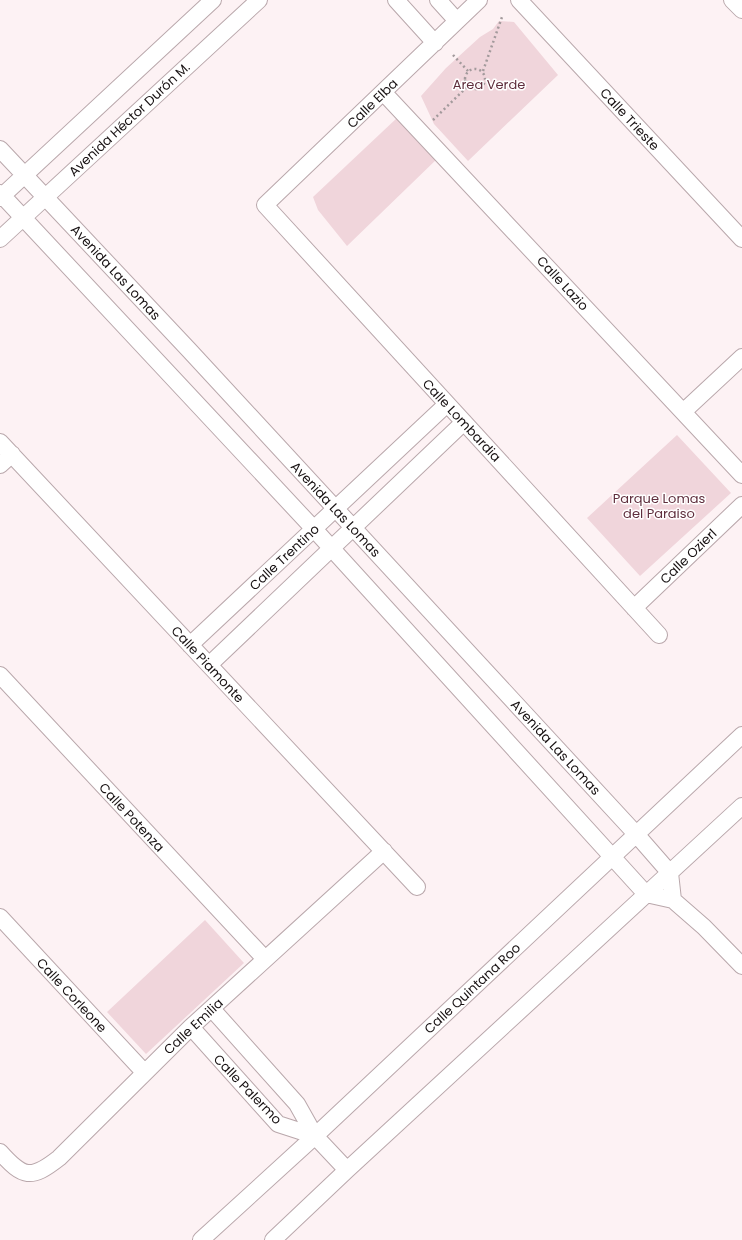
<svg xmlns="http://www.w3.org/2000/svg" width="742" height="1240" viewBox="0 0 742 1240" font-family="Poppins,sans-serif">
  <rect width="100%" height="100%" fill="#fdf2f4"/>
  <path fill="#f0d5db" d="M499,21L514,22L558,75L468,161L434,124L421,96L446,68L480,37L493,29Z
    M398,117L439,157L347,246L318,210L313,197Z
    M677,435L731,493L640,576L587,518Z
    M205,920L244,963L146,1054L107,1012Z"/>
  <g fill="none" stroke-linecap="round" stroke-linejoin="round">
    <defs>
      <path id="minor" d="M396,0L435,43
        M438,0L457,21
        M479,0L265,205L659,635
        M519,0L742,239
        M732,0L742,10
        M383,92L742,475
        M0,149L189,350L636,834L670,873L673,900
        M0,193L314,529L646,894L673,900L704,927L742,966
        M0,198L213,0
        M0,239L259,0
        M683,412L742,357
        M0,442L417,887
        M0,465L12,454
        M634,608L742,505
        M190,645L447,404
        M209,665L464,422
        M0,675L265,959
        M0,917L144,1072
        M212,1009L297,1104L315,1136L347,1170
        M191,1027L278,1124L315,1136
        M0,1152C23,1178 31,1180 59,1158L191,1027L384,851
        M201,1240L315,1136L742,735
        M273,1240L347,1170L742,806"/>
    </defs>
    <use href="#minor" stroke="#b9a7ab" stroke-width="18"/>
    <path stroke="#a39a9c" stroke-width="2.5" stroke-dasharray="2 3" stroke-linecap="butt" d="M453,55L468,71
      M465 79a10 10 0 1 1 20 0a10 10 0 1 1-20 0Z
      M483,71L502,17
      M433,120L468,86"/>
    <use href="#minor" stroke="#fff" stroke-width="16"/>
  </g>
  <g text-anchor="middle" stroke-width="3" stroke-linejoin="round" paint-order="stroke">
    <g font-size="13" fill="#5f2e3d" stroke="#fff">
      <text x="489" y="89">Area Verde</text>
      <text x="659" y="503">Parque Lomas<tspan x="659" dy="15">del Paraiso</tspan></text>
    </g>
    <g font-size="13" fill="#161011" stroke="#fff">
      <text transform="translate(372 103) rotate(-44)" y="5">Calle Elba</text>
      <text transform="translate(129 119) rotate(-43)" y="5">Avenida Héctor Durón M.</text>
      <text transform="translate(630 119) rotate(47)" y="5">Calle Trieste</text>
      <text transform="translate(116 272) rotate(47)" y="5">Avenida Las Lomas</text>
      <text transform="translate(563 283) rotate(47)" y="5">Calle Lazio</text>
      <text transform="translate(462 420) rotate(47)" y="5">Calle Lombardia</text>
      <text transform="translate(336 509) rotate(47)" y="5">Avenida Las Lomas</text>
      <text transform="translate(688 556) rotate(-44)" y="5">Calle Ozierl</text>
      <text transform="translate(284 557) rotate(-43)" y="5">Calle Trentino</text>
      <text transform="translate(208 664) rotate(47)" y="5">Calle Piamonte</text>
      <text transform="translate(556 747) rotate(47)" y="5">Avenida Las Lomas</text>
      <text transform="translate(132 817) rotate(47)" y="5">Calle Potenza</text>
      <text transform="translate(472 988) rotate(-43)" y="5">Calle Quintana Roo</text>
      <text transform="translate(72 995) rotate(47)" y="5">Calle Corleone</text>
      <text transform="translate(193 1026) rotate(-43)" y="5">Calle Emilia</text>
      <text transform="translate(248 1089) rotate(46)" y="5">Calle Palermo</text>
    </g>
  </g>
</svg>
